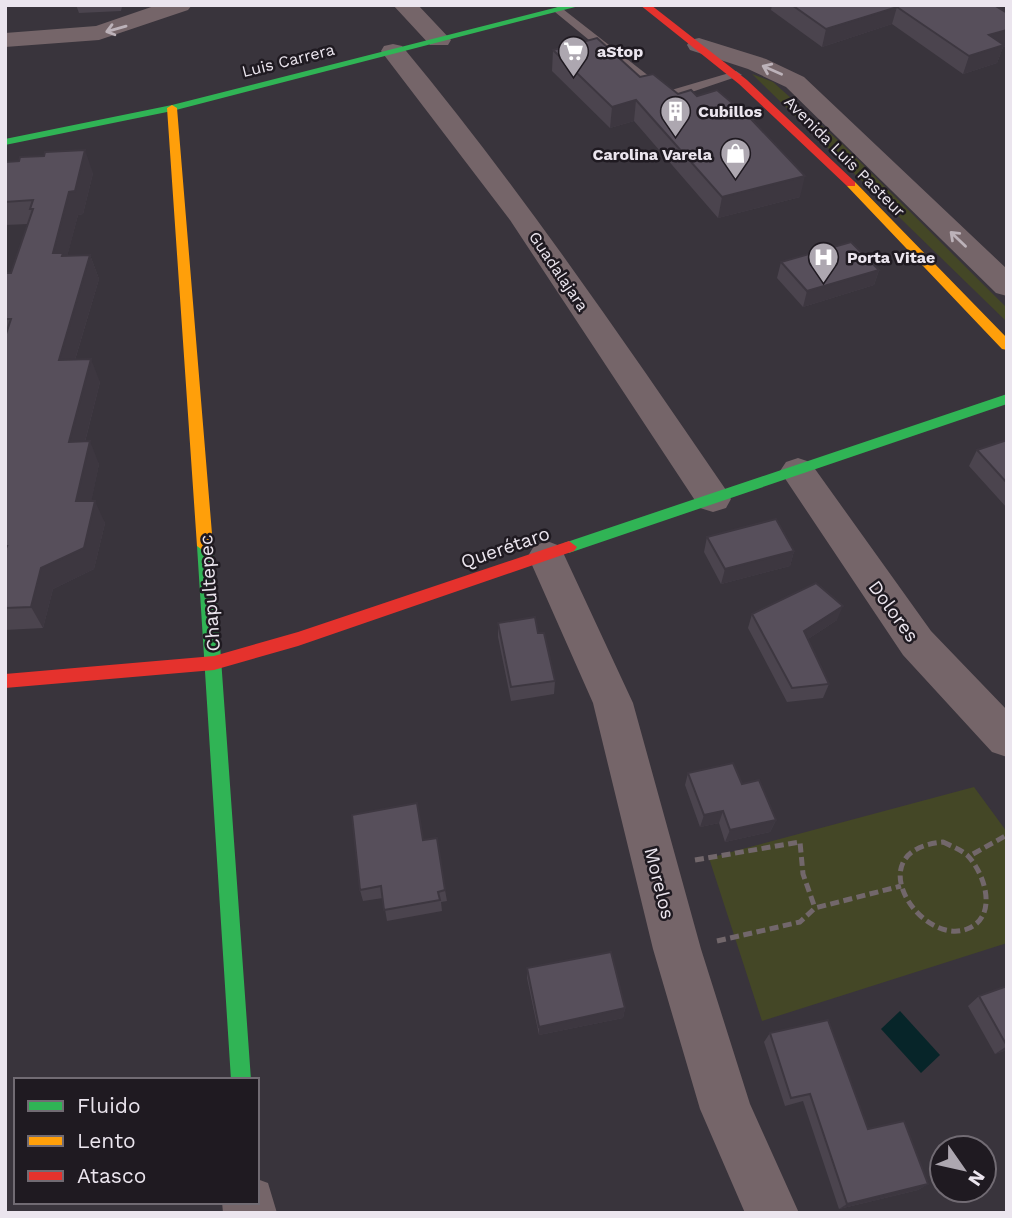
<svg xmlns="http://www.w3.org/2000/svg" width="1012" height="1218" viewBox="0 0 1012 1218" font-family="'Work Sans',sans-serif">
  <rect width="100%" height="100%" fill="#39343c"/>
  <path fill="#444726" d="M752,74L773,82L841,143L1007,308V322Z
    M974,787L1007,832V943L762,1021L709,858Z"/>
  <path fill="#072529" d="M900,1011L940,1055L921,1073L881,1029Z"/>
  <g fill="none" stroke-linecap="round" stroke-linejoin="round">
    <path stroke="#72676b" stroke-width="5" stroke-dasharray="9 4.5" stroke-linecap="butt" d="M943,842C951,846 960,849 967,855C985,873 999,917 967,929C921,947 856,850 943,842Z
      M973,854L1007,835
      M695,860L800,842L803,874L815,908
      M717,941L800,922L815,908L901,886"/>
    <path fill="#756569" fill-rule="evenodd" d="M559,6L668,91L736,71L742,75L671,99H661L555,12L553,10Z"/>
    <path fill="#756569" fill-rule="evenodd" d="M157,5H192L188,10L99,40L5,47V33L96,26Z
      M393,5H418L451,40L448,45H430Z
      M699,38L766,59L804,77L1007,269V296L996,293L786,87L748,69L690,50L687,45L690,40Z
      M393,44L402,46C519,187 622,338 726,490L731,499L726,508L713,512L700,508L510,220L381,51L384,46Z
      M798,458L810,462L931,631L1007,710V757L992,752L903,655L780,471L786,462Z
      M547,541L560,546L633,703L701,949L750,1104L799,1213H745L700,1109L653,949L593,703L528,556L534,546Z
      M257,1179L268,1183L277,1213H223L222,1202H257Z"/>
    <path fill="#30b455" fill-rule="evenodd" d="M566,5H583L172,111L5,145V139L172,105Z
      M1007,394V404L569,553L561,547L564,543Z
      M205,540L213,546L251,1080H231L197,546Z"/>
    <path fill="#ff9f0a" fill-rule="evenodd" d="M172,105L177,108L213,546L205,552L197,546L167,108Z
      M851,181L855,182L1007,338V350L1002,349L847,186V182Z"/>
    <path fill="#e5322d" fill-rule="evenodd" d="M640,5H651L747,80L855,182V186H847L739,84Z
      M569,541L577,547L574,551L298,646L214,670L5,688V674L214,656L298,632Z"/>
  </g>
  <path fill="#4b444e" d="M76,5H127L122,7L121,11L79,13Z
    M772,5H994L1007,13V46L1003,47L997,63L963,74L892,24L822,47L771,10Z
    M553,50L640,77L678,94L697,96L800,197L718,218L634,121L610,128L552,71Z
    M5,162L93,173L83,214L78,215L67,256L90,255L99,279L75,360L100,382L85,442L99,464L91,501L105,523L94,569L53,589L43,628L5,630V273H11L28,224L5,225Z
    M781,262L879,270L874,285L803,307L777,278Z
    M1007,440V508L969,466L977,450Z
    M707,537L794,551L790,566L721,584L704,552Z
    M752,614L837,620L808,639L829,684L823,698L787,702L748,628Z
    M498,623L538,633L555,681L554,694L511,701L498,637Z
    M688,773L742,784L776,820L770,832L725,842L719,823L700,827L685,785Z
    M423,840L445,890L447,901L441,902L442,911L387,921L383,898L363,901L360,890Z
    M527,968L625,1008L623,1018L539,1035L527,978Z
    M1007,986V1050L995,1054L968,1006L979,996Z
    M770,1033L868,1129L928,1184L918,1190L839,1209L803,1101L785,1106L764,1042Z"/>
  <path fill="#3d3740" d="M897,7L892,24L822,47L826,29Z
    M1007,30V46L1003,47L997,63L963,74L969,56L989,35Z
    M636,100L634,121L610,128L612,107Z
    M85,150L93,173L83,214L78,215L66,261L53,253L69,192Z
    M805,176L800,197L718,218L722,197Z
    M90,255L99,279L68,383L59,360Z
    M879,270L874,285L803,307L807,291Z
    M91,359L100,382L79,465L69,442Z
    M90,441L99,464L87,523L76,501Z
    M95,501L105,523L94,569L53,589L43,628L31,607L41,568Z
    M794,551L790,566L721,584L725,569Z
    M843,606L837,620L799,645L804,631Z
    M723,811L719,823L700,827L704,815Z
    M776,820L770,832L725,842L730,830Z
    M625,1008L623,1018L539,1035V1027Z
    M1007,1046V1050L995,1054Z
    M928,1184L918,1190L839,1209L847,1204Z"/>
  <path fill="#574f5b" stroke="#3d3740" stroke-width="2" d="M792,5H994L1007,13V30L989,35L1004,45L969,56L897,7L826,29Z
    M597,38L640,77L653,74L678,94L691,90L697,96L717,90L751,119L805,176L722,197L636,100L612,107L553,50Z
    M85,150L75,191L69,192L53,253H63L62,256L90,255L59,360L91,359L69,442L90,441L76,501H95L84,548L41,568L31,607L5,608V551L7,546H5V337L11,319H5V273H11L33,209H30L33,200L5,202V162L19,161L20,157L44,156L45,152Z
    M851,242L879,270L807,291L781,262Z
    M1007,440V483L977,450Z
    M776,519L794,551L725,569L707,537Z
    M816,583L843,606L804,631L829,684L792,688L752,614Z
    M535,617L538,633H544L555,681L511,687L498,623Z
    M733,763L742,784L759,780L776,820L730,830L723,811L704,815L688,773Z
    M417,803L423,840L437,838L445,890L438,892L440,900L384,910L381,886L360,890L352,815Z
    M611,952L625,1008L539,1027L527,968Z
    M1007,986V1046L979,996Z
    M828,1020L868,1129L904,1121L928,1184L847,1204L810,1094L791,1098L770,1033Z"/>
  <defs><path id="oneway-shaft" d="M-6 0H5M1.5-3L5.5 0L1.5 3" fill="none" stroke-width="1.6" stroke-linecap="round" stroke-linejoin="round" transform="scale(1.75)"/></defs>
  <g stroke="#bcb2b9">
    <use href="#oneway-shaft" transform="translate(116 29) rotate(164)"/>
    <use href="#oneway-shaft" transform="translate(772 70) rotate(-156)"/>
    <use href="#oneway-shaft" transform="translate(958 239) rotate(-136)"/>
  </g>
  <defs>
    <symbol id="supermarket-pin" viewBox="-11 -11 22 30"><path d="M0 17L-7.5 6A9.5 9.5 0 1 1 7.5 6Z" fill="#ada7b0" stroke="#1f1a21"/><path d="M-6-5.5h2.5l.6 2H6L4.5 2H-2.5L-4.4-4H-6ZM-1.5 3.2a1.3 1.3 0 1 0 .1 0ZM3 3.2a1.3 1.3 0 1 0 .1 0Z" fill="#fff"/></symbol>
    <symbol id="building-pin" viewBox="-11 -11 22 30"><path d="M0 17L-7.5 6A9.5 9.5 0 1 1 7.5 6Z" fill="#ada7b0" stroke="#1f1a21"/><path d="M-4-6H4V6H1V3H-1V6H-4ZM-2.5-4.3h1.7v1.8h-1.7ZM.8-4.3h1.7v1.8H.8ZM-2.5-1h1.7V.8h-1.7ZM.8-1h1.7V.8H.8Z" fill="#fff"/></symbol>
    <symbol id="shop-pin" viewBox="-11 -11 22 30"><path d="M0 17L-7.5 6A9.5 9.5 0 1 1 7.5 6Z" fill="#ada7b0" stroke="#1f1a21"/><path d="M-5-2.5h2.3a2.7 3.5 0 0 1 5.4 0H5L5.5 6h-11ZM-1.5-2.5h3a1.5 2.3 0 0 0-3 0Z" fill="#fff"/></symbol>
    <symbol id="hospital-pin" viewBox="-11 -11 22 30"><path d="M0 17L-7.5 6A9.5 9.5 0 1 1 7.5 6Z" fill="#ada7b0" stroke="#1f1a21"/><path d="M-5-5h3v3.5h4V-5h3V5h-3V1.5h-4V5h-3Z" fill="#fff"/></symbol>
  </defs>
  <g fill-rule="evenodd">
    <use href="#supermarket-pin" x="556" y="34" width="35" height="47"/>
    <use href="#building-pin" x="658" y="94" width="35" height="47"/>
    <use href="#shop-pin" x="718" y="136" width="35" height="47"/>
    <use href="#hospital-pin" x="806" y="240" width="35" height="47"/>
  </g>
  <g text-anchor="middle" stroke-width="5" stroke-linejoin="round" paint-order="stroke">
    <g font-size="16" font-weight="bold" fill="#ebe5ee" stroke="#1f1a21" text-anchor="start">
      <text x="597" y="57">aStop</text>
      <text x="698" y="117">Cubillos</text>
      <text x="712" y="160" text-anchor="end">Carolina Varela</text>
      <text x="847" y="263">Porta Vitae</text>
    </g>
    <g font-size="16" fill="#ebe5ee" stroke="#1f1a21">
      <text transform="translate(288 60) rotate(-14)" y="6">Luis Carrera</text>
      <text transform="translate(845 156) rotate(45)" y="6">Avenida Luis Pasteur</text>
      <text transform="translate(559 271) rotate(56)" y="6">Guadalajara</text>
    </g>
    <g font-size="19" fill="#ebe5ee" stroke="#1f1a21">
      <text transform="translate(505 547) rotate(-19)" y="7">Querétaro</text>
      <text transform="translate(209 593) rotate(-94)" y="7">Chapultepec</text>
      <text transform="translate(894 611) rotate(54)" y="7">Dolores</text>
      <text transform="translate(660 883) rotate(76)" y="7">Morelos</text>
    </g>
  </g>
  <rect width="1012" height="1218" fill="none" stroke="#ebe5ee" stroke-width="14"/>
  <rect x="14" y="1078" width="245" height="126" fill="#1f1a21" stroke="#716b73" stroke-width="2"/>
  <rect x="28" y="1101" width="35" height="10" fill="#30b455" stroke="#716b73" stroke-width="2"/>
  <text x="77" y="1113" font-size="21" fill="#ebe5ee">Fluido</text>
  <rect x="28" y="1136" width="35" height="10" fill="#ff9f0a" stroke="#716b73" stroke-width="2"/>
  <text x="77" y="1148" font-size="21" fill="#ebe5ee">Lento</text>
  <rect x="28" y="1171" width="35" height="10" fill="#e5322d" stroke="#716b73" stroke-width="2"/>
  <text x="77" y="1183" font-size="21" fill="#ebe5ee">Atasco</text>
  <g transform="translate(963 1169) rotate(124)"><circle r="33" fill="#1f1a21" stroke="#716b73" stroke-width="2"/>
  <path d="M0-5L12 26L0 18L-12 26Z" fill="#ada7b0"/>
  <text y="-10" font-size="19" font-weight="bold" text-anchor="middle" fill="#ebe5ee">N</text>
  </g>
</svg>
